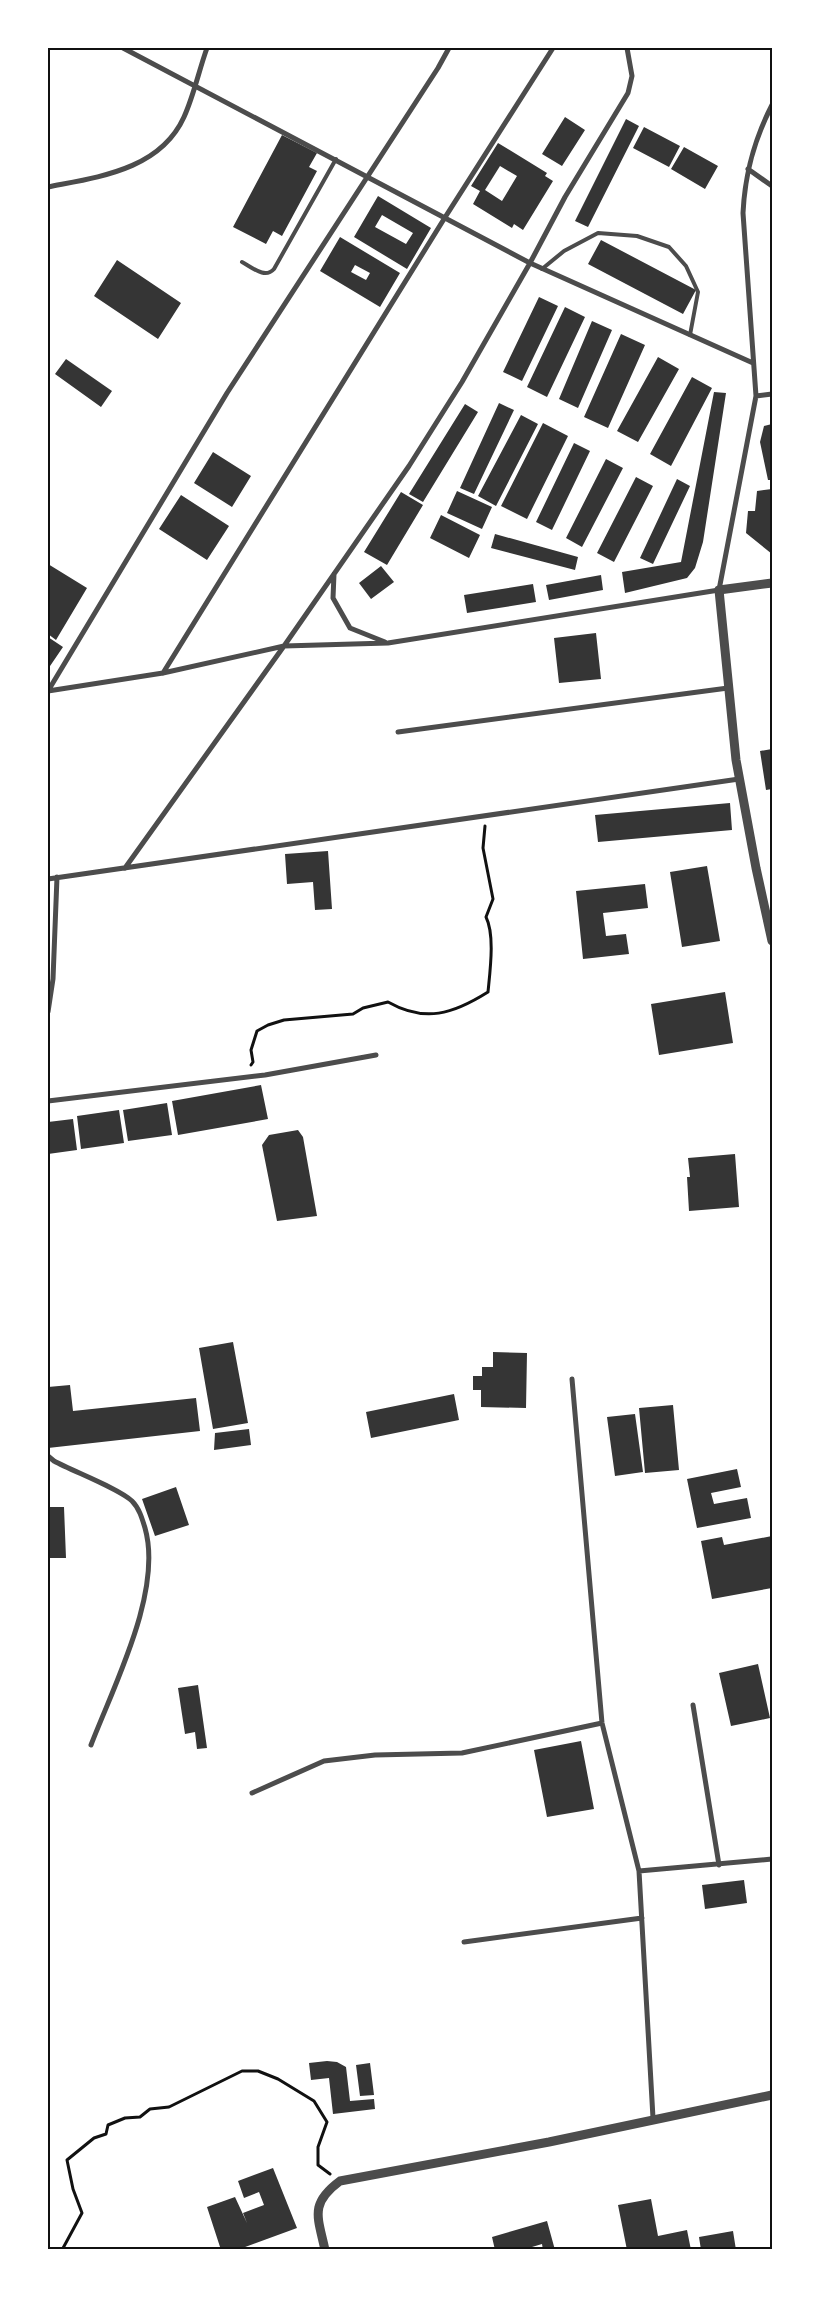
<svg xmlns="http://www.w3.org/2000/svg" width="820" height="2297" viewBox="0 0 820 2297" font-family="Montserrat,sans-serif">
  <rect width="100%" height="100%" fill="#fff"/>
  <path fill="#353535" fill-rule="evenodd" d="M565,117L585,130L562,166L542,154Z
    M626,119L639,126L588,227L575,221Z
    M644,127L680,146L669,167L633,148Z
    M282,135L317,153L309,167L317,171L282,236L273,231L266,244L233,227Z
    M498,143L547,173L545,176L553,181L523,230L514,224L512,228L473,204L480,191L471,186ZM500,166L517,176L502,201L485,190Z
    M684,147L718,166L705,189L671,169Z
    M378,196L431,228L407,269L354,237ZM382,215L413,233L406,244L375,227Z
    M340,237L400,273L380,307L320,271ZM355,265L370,273L366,280L351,272Z
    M601,240L696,290L683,314L588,264Z
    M117,260L181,303L158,339L94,296Z
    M539,297L558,306L522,381L503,372Z
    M565,307L585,317L547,397L527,387Z
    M592,321L612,330L578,408L559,399Z
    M621,334L645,345L608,428L584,417Z
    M658,357L679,369L638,442L617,431Z
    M66,359L112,391L101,407L55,374Z
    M692,377L712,388L671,466L650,454Z
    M714,392L726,393L703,542L695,568L687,578L625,593L622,572L681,562Z
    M499,403L514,410L474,494L460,488Z
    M465,404L478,412L423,502L409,494Z
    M521,415L538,424L496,506L478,496Z
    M543,423L568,436L527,519L501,506Z
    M772,424V480H768L760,442L764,426Z
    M574,443L590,451L552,530L536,522Z
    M213,452L251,476L232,507L194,483Z
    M606,459L623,468L582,547L566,538Z
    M636,477L653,486L614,562L597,553Z
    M677,479L690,486L653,564L640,558Z
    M772,489V554L746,533L748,511H755L757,491Z
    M457,491L492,507L482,529L447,513Z
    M401,492L423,505L387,565L364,552Z
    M181,495L229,526L207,560L159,529Z
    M441,515L480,535L469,558L430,538Z
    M495,534L578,557L575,570L491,548Z
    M48,564L87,588L56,640L48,634Z
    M381,566L394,582L371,599L359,583Z
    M601,575L603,590L549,600L546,585Z
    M533,584L536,602L467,613L464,595Z
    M596,633L601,679L559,683L554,638Z
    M48,637L63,647L48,669Z
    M772,749V789L766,790L760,751Z
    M730,803L732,830L598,842L595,815Z
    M328,851L332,909L315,910L313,882L287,884L285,854Z
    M707,866L720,941L682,947L670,872Z
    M645,884L648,908L603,913L606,936L626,934L629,954L583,959L576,891Z
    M725,992L733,1043L659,1055L651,1004Z
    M261,1085L268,1119L178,1135L172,1101Z
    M167,1103L172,1135L128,1141L123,1110Z
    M119,1110L124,1143L81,1149L77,1116Z
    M73,1119L77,1150L48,1154V1122Z
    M298,1130L303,1137L317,1216L277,1221L262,1145L269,1135Z
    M735,1154L739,1207L689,1211L687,1177H690L688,1158Z
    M233,1342L248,1423L213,1429L199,1348Z
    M493,1352L527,1353L526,1408L481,1407V1390H473V1376H482V1367H493Z
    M70,1385L73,1411L196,1398L200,1431L48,1448V1387Z
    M454,1394L459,1420L371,1438L366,1412Z
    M673,1405L679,1470L645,1473L639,1408Z
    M635,1414L643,1472L615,1476L607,1417Z
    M249,1429L251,1445L214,1450L215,1433Z
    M737,1469L741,1487L711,1493L714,1504L747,1498L751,1518L697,1528L687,1479Z
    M176,1487L189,1525L155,1536L142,1499Z
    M48,1507H64L66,1558H48Z
    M772,1536V1588L712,1599L701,1541L722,1537L724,1545Z
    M758,1664L770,1718L731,1726L719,1673Z
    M198,1685L207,1748L197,1749L195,1732L185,1734L178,1688Z
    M581,1741L594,1809L547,1817L534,1750Z
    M744,1880L747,1903L705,1909L702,1885Z
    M327,2061L337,2062L346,2067L350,2101L374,2099L375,2109L333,2114L329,2078L311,2080L309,2063Z
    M370,2063L374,2095L360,2096L356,2065Z
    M273,2168L297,2228L237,2250H221L207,2207L235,2197L247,2223L243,2213L264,2205L259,2192L244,2198L238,2181Z
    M651,2199L658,2236L687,2230L691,2250H627L618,2205Z
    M547,2221L555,2250H543L542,2244L522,2250H495L492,2237Z
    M733,2231L736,2250H701L699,2237Z"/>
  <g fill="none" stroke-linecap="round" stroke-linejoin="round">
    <path stroke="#111" stroke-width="3" d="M251,1065L253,1062L251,1050L257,1031L268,1025L284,1020L353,1014L363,1008L388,1002C425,1023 453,1014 488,992C490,971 495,935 486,917L493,899L483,848L485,826
      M62,2250L82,2213L73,2189L67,2160L94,2138L106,2134L108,2125L125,2118L140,2117L150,2109L169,2107L242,2071H258L278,2079L314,2101L327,2122L318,2147V2165L330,2174"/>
    <path stroke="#4c4c4c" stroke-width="4" d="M242,262C253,268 265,279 274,269L336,159
      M542,269L564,251L598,233L637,236L669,247L686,266L698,292L690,335"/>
    <path stroke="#4c4c4c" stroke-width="5" d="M123,48L530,263L753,363
      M748,169L772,186
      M48,187C98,177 160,170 184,117C194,95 199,70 207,48
      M756,396L772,394
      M334,574L333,598L350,628L385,642
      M163,673L444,219L553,48
      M48,691L163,673L284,646L388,643L719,590L756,396L743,213C745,173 754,140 772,105
      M48,691L227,393L438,68L449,48
      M398,732L728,688
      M125,868L284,646L409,466L462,382L530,263L565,197L628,93L632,76L627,48
      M48,879L739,779
      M48,1012L53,979L57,877
      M48,1101L265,1075L376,1055
      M572,1379L602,1723L639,1871L653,2118
      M48,1456L54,1461C72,1471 118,1488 132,1501C139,1508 142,1518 145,1528C163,1591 114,1685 91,1745
      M693,1705L719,1865
      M252,1793L324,1761L375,1755L462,1753L602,1723
      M639,1871L772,1859
      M464,1942L642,1918"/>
    <path stroke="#4c4c4c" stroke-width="9" d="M772,583L719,590L736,760L756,868L772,941
      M325,2250C318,2217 309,2204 340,2181L549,2142L772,2095"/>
  </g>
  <rect width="820" height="2297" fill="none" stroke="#ffffff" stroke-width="98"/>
  <rect x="49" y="49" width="722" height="2199" fill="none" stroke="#111" stroke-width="2"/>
</svg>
